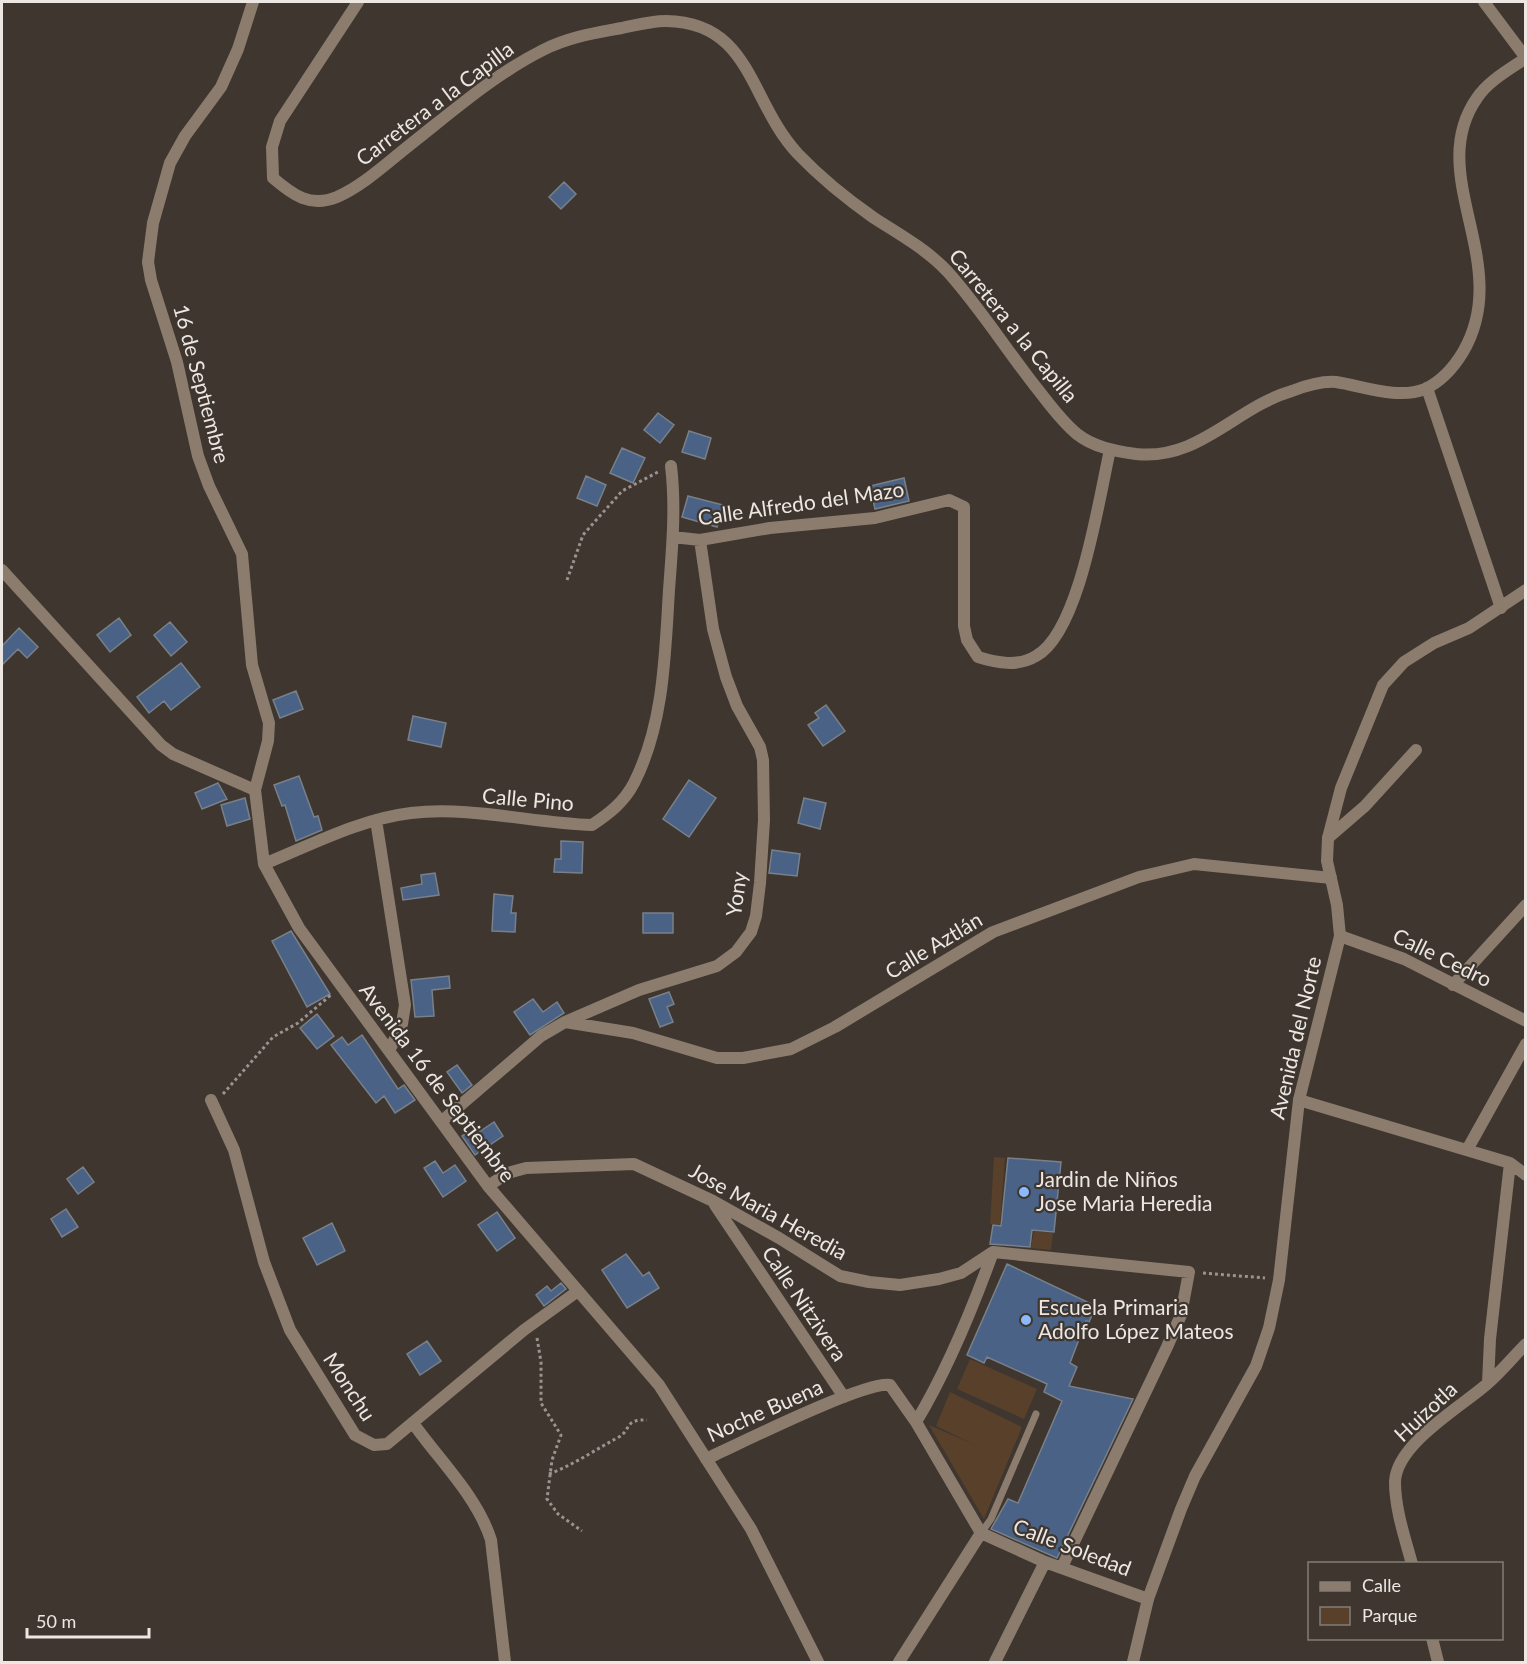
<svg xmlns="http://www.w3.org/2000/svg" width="1527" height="1664" viewBox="0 0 1527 1664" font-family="Lato,sans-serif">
  <rect width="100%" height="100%" fill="#3e362f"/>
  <path fill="#58402b" d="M994,1157L1005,1158L1000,1225L990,1224Z
    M1034,1231L1053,1233L1051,1250L1031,1248Z
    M970,1359L1037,1389L1024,1419L957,1389Z
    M950,1392L1022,1427L984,1519L929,1425L975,1445L936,1426Z"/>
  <path fill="#496285" stroke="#798089" stroke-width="1.5" d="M564,182L576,194L561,209L549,197Z
    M658,413L674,425L660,443L644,430Z
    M689,431L711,438L705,459L682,452Z
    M622,448L645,458L633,483L610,473Z
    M586,476L606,485L597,506L577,498Z
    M904,478L909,501L875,509L870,486Z
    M688,496L723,505L717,527L682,517Z
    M119,618L131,635L110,652L97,635Z
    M170,622L187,642L171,656L154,635Z
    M19,628L38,647L27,658L18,649L2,665V646Z
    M181,663L200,687L171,710L164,701L149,713L137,697Z
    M296,691L303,709L280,718L273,700Z
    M826,705L845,731L823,746L808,725L819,718L815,713Z
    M413,716L446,723L441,747L408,740Z
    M299,776L314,817L318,816L322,830L296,841L285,805L282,806L274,785Z
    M689,780L716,798L689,837L663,819Z
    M218,783L227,799L202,809L195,793Z
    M245,798L250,819L227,826L221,805Z
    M804,798L826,803L820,829L798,823Z
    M561,841L583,842L582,873L554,872L555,859H561Z
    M772,850L800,854L797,876L769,873Z
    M435,873L439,895L403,900L401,888L422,884L421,875Z
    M494,894L513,896L511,913H516L515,932L492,931Z
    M643,913H673V933H643Z
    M291,931L330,994L307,1007L272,941Z
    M449,976L450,988L432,990L434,1016L415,1017L411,980Z
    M669,992L674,1004L667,1007L673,1022L660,1027L649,999Z
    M533,999L543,1012L557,1002L564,1013L530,1035L514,1012Z
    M317,1014L334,1036L317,1049L300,1028Z
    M362,1035L398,1089L404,1085L415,1100L395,1113L384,1096L376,1103L331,1045L342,1037L348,1045Z
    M457,1065L472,1085L462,1093L447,1072Z
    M494,1122L503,1136L475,1155L462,1136L470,1131L473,1136Z
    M1008,1158L1061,1162L1054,1232L1032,1230L1030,1247L990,1244L993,1225L1001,1226Z
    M435,1161L443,1173L455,1165L466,1181L443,1197L424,1168Z
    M83,1167L94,1182L78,1194L67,1179Z
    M66,1209L78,1227L62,1237L51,1219Z
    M497,1212L515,1238L497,1251L478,1225Z
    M332,1223L345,1251L317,1265L303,1238Z
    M626,1254L643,1276L649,1272L659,1288L627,1308L602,1270Z
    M1007,1264L1096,1306L1089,1322L1086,1321L1070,1363L1077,1367L1069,1386L1133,1399L1057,1558L991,1529L1008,1499L1018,1503L1062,1401L1044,1392L1047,1384L987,1357L984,1363L967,1355Z
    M561,1283L566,1289L544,1306L536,1295L547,1286L551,1291Z
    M427,1341L441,1361L420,1375L407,1354Z"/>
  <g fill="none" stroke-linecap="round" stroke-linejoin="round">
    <path stroke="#9a938e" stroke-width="3" stroke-dasharray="3 3" stroke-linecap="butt" d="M567,580L583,535L622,491L658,472
      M223,1094L273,1037L298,1023L332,994
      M1203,1273L1265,1278
      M537,1338L541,1362V1403L561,1435L552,1460L547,1499L558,1514L582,1531
      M549,1474C573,1465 595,1450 617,1438C632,1431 623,1419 647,1420"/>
    <path stroke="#8c7c6e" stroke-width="7" d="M981,1533L991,1519L1036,1414"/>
    <path stroke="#8c7c6e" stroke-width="12" d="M253,2L238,49L221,87L185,136L170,163L153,223L148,262L151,280L177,362L198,456L209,486L242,554L252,665L269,723L268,741L255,790
      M1484,2L1526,58
      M1427,388L1501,608
      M673,537L700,540L770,528L875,518L949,500L964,507V626L967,640L978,657C997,663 1018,667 1036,656C1080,632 1099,497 1110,450
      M2,570L161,745L173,754L255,790L264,864L299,928L488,1186L659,1385L751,1529L818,1662
      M376,820L405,1005L402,1024L390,1049
      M1328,838L1365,806L1416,750
      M264,864C311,845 360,819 411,813C470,806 533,823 592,825C610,813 624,802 634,783C664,724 665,655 669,590C672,549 676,508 671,466
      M1340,936L1404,959L1526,1021
      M1453,985L1526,905
      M565,1022L633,1033L717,1058H743L791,1049L835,1027L993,932L1139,877L1194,864L1331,878
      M211,1100L234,1150L264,1262L290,1330L355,1435L374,1445L387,1444L524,1330L578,1291
      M1299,1100L1510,1163L1526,1175
      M442,1121L541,1036L565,1022L639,990L717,966L736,952L751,932L756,916L760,883L764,820L763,760L760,747L737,706L726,677L713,629L700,540
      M1467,1150L1526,1044
      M488,1186L508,1173L526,1168L634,1164L713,1201L779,1238L840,1276L869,1282L900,1285L939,1279L961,1273L993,1252L1189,1272L1181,1315L1167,1347L1062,1567
      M715,1205L844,1397
      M1488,1383L1490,1339L1510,1163
      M916,1422C948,1369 972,1310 993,1252
      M413,1423C439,1460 477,1496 491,1540L505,1662
      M706,1459C737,1445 864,1381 890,1385L916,1422L981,1533
      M981,1533L1045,1562L1148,1599
      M1412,1564C1405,1538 1395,1509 1395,1482C1396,1444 1461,1407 1487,1384C1501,1372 1513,1357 1526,1344
      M1432,1638L1438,1662
      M899,1662L981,1533
      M995,1662L1045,1562"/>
    <path stroke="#8c7c6e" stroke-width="12" d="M358,2L280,121L272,147L273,178C293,195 310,208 337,197C364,185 388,162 411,144C453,111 495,74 543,50C568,37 595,33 622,28C636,25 652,21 666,21C752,22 749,102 798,154C820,177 847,199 874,218C899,234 926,249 947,271C978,305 1006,349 1035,386C1048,402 1060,420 1077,434C1093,447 1115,451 1136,454C1199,461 1236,407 1292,391C1305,386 1322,381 1336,382C1363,386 1398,400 1425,389C1442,381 1454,367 1463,352C1515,263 1423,175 1477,98C1488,81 1510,69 1526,58
      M1133,1662L1148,1599L1181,1509L1195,1476L1256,1366L1269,1328L1279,1280L1299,1100L1340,936L1337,905L1327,861L1328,838L1341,788L1383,685L1404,662L1434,643L1469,628L1526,590"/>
  </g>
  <g fill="#8abafc" stroke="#3e362f" stroke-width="2">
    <circle cx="1024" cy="1192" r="6"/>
    <circle cx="1026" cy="1320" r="6"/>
  </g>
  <g text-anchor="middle" stroke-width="4.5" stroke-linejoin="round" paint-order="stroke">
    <g font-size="21" fill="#ece7e3" stroke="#3e362f">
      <text transform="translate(435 104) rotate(-37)" y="7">Carretera a la Capilla</text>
      <text transform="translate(1013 326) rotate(51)" y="7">Carretera a la Capilla</text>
      <text transform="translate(201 384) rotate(75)" y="7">16 de Septiembre</text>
      <text transform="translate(801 504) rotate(-8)" y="7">Calle Alfredo del Mazo</text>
      <text transform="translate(528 800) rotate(5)" y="7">Calle Pino</text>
      <text transform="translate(737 894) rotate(-82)" y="7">Yony</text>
      <text transform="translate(934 946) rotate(-31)" y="7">Calle Aztlán</text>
      <text transform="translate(1442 958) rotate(26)" y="7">Calle Cedro</text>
      <text transform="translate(1296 1038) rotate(-77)" y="7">Avenida del Norte</text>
      <text transform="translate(437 1083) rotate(53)" y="7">Avenida 16 de Septiembre</text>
      <text transform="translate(768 1212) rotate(29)" y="7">Jose Maria Heredia</text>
      <text transform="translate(804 1304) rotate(56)" y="7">Calle Nitzivera</text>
      <text transform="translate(349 1387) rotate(57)" y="7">Monchu</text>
      <text transform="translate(765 1411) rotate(-24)" y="7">Noche Buena</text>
      <text transform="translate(1426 1412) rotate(-43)" y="7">Huizotla</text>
      <text transform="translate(1072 1548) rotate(21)" y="7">Calle Soledad</text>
    </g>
    <g font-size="21" fill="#ece7e3" stroke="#3e362f" text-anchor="start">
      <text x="1036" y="1187">Jardin de Niños<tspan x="1036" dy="24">Jose Maria Heredia</tspan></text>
      <text x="1038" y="1315">Escuela Primaria<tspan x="1038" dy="24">Adolfo López Mateos</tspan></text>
    </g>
  </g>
  <rect width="1527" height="1664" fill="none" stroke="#ece7e3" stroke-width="6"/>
  <rect x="1308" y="1562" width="195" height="78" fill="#3e362f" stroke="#847d77" stroke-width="1.5"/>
  <rect x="1320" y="1582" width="30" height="9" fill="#8c7c6e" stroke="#847d77" stroke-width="1.5"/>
  <text x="1362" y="1592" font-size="18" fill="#ece7e3">Calle</text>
  <rect x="1320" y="1607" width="30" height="18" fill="#58402b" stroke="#847d77" stroke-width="1.5"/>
  <text x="1362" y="1622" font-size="18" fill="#ece7e3">Parque</text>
  <path d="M27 1628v9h122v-9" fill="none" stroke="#ece7e3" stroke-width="3"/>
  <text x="36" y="1628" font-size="18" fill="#ece7e3" stroke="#3e362f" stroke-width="4.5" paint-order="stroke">50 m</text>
</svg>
